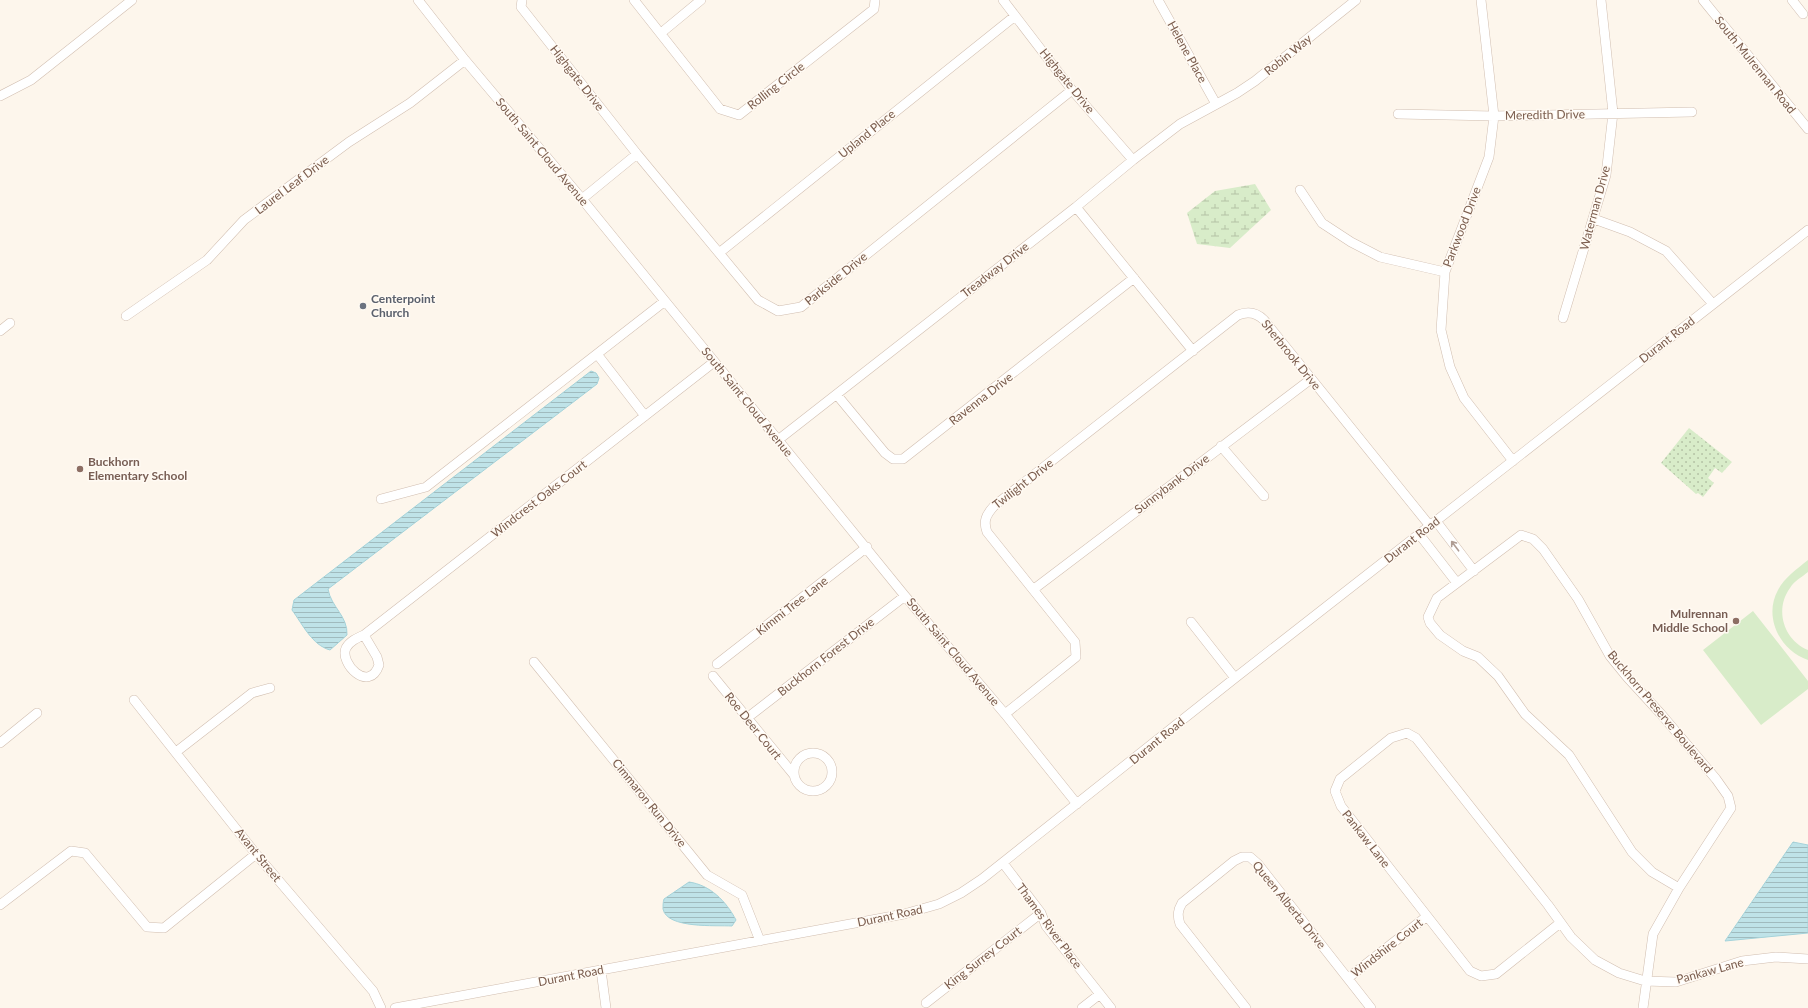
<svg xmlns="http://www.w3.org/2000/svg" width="1808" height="1008" viewBox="0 0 1808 1008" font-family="Lato,sans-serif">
  <defs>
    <pattern id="wetland-marsh" width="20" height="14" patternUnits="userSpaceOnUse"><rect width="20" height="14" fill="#d8ecc9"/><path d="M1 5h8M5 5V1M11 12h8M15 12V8" fill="none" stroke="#b4c2a5"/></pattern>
    <pattern id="park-dots" width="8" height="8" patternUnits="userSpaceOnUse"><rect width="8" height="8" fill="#d8ecc9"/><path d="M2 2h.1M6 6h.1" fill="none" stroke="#b4c2a5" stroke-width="1.8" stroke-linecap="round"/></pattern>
    <pattern id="water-rules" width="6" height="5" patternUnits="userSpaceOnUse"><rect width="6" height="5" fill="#bfe3e8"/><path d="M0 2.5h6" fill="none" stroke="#a0bbbe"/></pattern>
  </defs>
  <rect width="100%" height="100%" fill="#fdf6ec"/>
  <path fill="#d8ecc9" d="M1808,560V572C1802,577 1794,581 1790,588C1774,610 1784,640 1808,650V660C1780,651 1763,617 1778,590C1785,577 1797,569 1808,560Z
    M1753,611L1808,681V689L1761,725L1703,650Z"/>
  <path fill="url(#wetland-marsh)" d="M1255,184L1271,210L1230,248L1197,244L1187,213L1215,191Z"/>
  <path fill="url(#park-dots)" d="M1689,428L1732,462L1722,473L1715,468L1708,478L1714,483L1703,497L1698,493L1696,494L1661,463Z"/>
  <path fill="url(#water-rules)" stroke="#a5d3da" d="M591,371L596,373L599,378L597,384L328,589C331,607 348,616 347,635L330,650C312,645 303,625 292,610L294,600Z
    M1793,842L1808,845V933L1725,941Z
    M689,882C710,885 726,901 736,920L732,926C716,925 667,929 663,909C663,906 663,902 664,899Z"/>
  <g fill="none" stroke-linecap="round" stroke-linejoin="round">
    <defs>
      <path id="minor" d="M418,0L465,60L582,199L905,596L1005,714L1077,804
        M522,0L521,7L637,154L758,300L778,311L801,307L1072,90
        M634,0L720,109L739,115L874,9L875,0
        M1003,0L1072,90L1133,160
        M1158,0L1216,104
        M1481,0L1494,116L1489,157L1445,272L1441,330L1450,367L1464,398L1513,461
        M1703,0L1808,129
        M1792,0L1803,14
        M661,33L701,0
        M0,96L31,80L132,0
        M1398,114L1494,116L1692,112
        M1300,190L1322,223L1351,242L1380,257L1445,272
        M582,199L637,154
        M1076,207L1193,351
        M1594,219L1630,232L1666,251L1713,304
        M719,253L1015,16
        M126,316L207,260L244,220L349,142L410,103L465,60
        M1563,318L1606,175L1613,113L1601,0
        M0,331L10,323
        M597,354L645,416
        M837,395L885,453L893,459H903L1134,278
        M778,440L1076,207L1133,160L1180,124L1237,93L1255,81L1356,0
        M1221,446L1264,496
        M381,499L426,487L665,301
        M1436,521L1474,571
        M1419,534L1457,583
        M1034,589L1311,379
        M1191,622L1235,678
        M364,635C357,638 350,641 346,648C339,663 369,694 379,665L377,657L364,635L714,362
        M534,662L707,875L742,895L760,941
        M717,664L867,547
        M713,676L794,775
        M134,700L256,854L373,991L381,1008
        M1005,714L1076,657L1075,642L987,532C983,521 986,515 994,506L1238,315C1248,311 1257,313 1264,320L1430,526
        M747,718L905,596
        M0,743L37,713
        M176,752L252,693L270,688
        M794 772a19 19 0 1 1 38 0a19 19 0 1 1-38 0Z
        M1003,863L1041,913L1046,926L1111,1008
        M0,905L71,851L85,853L147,927L164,928L256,854
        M1560,923L1496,974L1481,976L1470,971L1341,806L1335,791L1340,779L1391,738L1407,733L1416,738L1548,905L1571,937L1595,960L1619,973L1645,981L1676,982L1742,961L1776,957L1808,959
        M601,970L606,1008
        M1348,978L1426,917
        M926,1003L1041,913
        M395,1008L904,914L939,904L961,893L982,879L1235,678L1808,230
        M1082,1008L1100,994
        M1246,1008L1180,924C1177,915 1178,910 1182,903L1234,861L1242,857H1250L1258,864L1371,1008
        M1643,1008L1653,934L1679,888L1731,808L1728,796L1716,779L1661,714L1627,677L1610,656L1578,599L1543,549L1533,539L1521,535L1437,598L1428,617L1430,623L1440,635L1463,651L1478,657L1498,676L1525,714L1569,755L1632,852L1652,872L1679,888"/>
    </defs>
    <use href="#minor" stroke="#d1beb0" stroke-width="10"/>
    <use href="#minor" stroke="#fff" stroke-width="9"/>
  </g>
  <defs><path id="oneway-shaft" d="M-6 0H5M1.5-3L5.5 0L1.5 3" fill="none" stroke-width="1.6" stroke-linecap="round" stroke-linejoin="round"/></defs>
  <use stroke="#af9d94" href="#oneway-shaft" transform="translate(1455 546) rotate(-127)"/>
  <circle fill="#6b7280" stroke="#fffaf3" stroke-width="1.5" cx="363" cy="306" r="4"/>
  <g fill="#8d6e63" stroke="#fffaf3" stroke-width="1.5">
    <circle cx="80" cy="469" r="4"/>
    <circle cx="1736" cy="621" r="4"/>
  </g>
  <g text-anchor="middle" stroke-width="3" stroke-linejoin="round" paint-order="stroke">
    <g font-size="12" fill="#7a5c4d" stroke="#fffaf3">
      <text transform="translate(1187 52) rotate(61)" y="4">Helene Place</text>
      <text transform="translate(1288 55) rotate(-39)" y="4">Robin Way</text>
      <text transform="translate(1755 65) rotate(51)" y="4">South Mulrennan Road</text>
      <text transform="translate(577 78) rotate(52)" y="4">Highgate Drive</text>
      <text transform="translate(1067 81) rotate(51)" y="4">Highgate Drive</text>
      <text transform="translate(776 86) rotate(-38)" y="4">Rolling Circle</text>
      <text transform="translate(1545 115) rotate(-1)" y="4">Meredith Drive</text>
      <text transform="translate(867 134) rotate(-39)" y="4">Upland Place</text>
      <text transform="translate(542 152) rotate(50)" y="4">South Saint Cloud Avenue</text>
      <text transform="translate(292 185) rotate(-37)" y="4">Laurel Leaf Drive</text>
      <text transform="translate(1595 208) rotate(-75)" y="4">Waterman Drive</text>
      <text transform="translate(1462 227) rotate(-69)" y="4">Parkwood Drive</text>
      <text transform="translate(995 270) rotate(-38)" y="4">Treadway Drive</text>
      <text transform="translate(836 279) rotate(-39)" y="4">Parkside Drive</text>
      <text transform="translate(1667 340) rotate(-38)" y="4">Durant Road</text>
      <text transform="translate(1291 355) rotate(51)" y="4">Sherbrook Drive</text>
      <text transform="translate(981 399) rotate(-38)" y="4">Ravenna Drive</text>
      <text transform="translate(747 402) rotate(51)" y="4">South Saint Cloud Avenue</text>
      <text transform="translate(1023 484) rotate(-38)" y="4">Twilight Drive</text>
      <text transform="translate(1172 484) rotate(-37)" y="4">Sunnybank Drive</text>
      <text transform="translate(539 499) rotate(-38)" y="4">Windcrest Oaks Court</text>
      <text transform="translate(1412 540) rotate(-38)" y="4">Durant Road</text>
      <text transform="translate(792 606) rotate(-38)" y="4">Kimmi Tree Lane</text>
      <text transform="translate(953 652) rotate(50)" y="4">South Saint Cloud Avenue</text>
      <text transform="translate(826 657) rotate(-38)" y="4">Buckhorn Forest Drive</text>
      <text transform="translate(1660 712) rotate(50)" y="4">Buckhorn Preserve Boulevard</text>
      <text transform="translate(753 726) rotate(51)" y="4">Roe Deer Court</text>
      <text transform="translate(1157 741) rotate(-39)" y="4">Durant Road</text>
      <text transform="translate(649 803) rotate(51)" y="4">Cimmaron Run Drive</text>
      <text transform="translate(1366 839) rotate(52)" y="4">Pankaw Lane</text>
      <text transform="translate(258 855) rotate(51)" y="4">Avant Street</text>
      <text transform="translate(1289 905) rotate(51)" y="4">Queen Alberta Drive</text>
      <text transform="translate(890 916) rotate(-12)" y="4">Durant Road</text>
      <text transform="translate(1049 926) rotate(54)" y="4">Thames River Place</text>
      <text transform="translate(1387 948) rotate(-38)" y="4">Windshire Court</text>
      <text transform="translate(983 958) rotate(-38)" y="4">King Surrey Court</text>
      <text transform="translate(1710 971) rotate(-15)" y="4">Pankaw Lane</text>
      <text transform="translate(571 976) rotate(-11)" y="4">Durant Road</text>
    </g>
    <g font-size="12" font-weight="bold" fill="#5b616d" stroke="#fffaf3" text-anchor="start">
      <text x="371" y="303">Centerpoint<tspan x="371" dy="14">Church</tspan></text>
    </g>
    <g font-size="12" font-weight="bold" fill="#785e54" stroke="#fffaf3" text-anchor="start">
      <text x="88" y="466">Buckhorn<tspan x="88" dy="14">Elementary School</tspan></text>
      <text x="1728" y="618" text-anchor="end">Mulrennan<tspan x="1728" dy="14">Middle School</tspan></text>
    </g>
  </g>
</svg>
